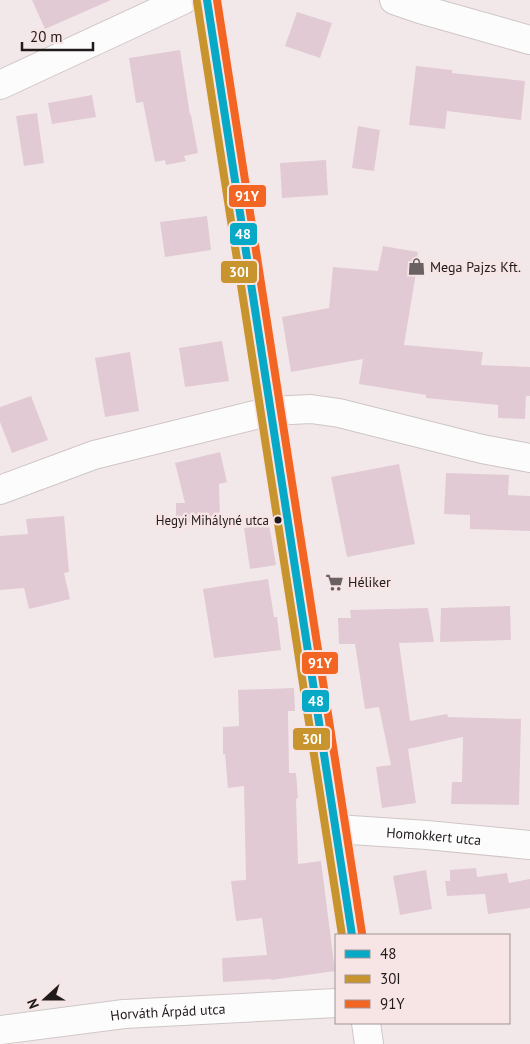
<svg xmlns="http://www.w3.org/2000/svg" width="530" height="1044" viewBox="0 0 530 1044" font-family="'PT Sans',sans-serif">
  <rect width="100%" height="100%" fill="#f3e8e9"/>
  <path fill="#e1cad4" d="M32,0H111L45,29Z
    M297,12L332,23L320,58L285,46Z
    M180,50L190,115H191L198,153L184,156L186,161L166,165L165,160L155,162L143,102L136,103L129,58Z
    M416,66L452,70V73L525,81L521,120L447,111L445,129L409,125Z
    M92,95L96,117L52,124L48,103Z
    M37,113L44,163L24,166L16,116Z
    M358,126L380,130L374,171L352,168Z
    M326,160L328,195L282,198L280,163Z
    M207,216L211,250L165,257L160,222Z
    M383,246L418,252L414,272L416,273L404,345L483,352L481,365L530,367V396H526L525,419L498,418V405L426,398V395L359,384L363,359L291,372L282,317L329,308L333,267L378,271Z
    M222,341L229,381L185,387L179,348Z
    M130,352L139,411L105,417L95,358Z
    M31,396L48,440L12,453L0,422V407Z
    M220,452L227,482L219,484L220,522L176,523V503H185L175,463Z
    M399,464L415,544L347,557L331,477Z
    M446,473L509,475L508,495L530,496V531L470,529V515L444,514Z
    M64,516L69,572L64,573L70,599L29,609L24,588L0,590V536L28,534L26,519Z
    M269,524L276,565L250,569L244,528Z
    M268,579L274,617H277L281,650L214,658L203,589Z
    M510,606L511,640L440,642L441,608Z
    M428,608L434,642L399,643L410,721L447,714L448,717L521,719L519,805L451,804L452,782H462L463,737L408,749L416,803L382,808L376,767L391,765L379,707L365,709L355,644H339L338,618H351L350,610Z
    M294,688L295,711H288L289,773H296L298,798L296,799L298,864L321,861L335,971L271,980V979L223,982L222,958L267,955L262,918L236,921L231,881L246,880L244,786L228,788L225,754H223V727L239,726L238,690Z
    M476,868L477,877L507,873L509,883L530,879V908L488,914L485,894L447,896L445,881H450V870Z
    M426,870L432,909L400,915L393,876Z"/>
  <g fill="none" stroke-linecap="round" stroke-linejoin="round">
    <defs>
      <g id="minor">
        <path d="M207,0L352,935"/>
        <path d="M394,0L420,9L530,40"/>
        <path d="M0,85L183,0"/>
        <path d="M0,490L94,455L271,411L311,409L339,413L482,449L530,458"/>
        <path id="s1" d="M336,829L427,835L530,845"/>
        <path d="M366,1023L369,1044"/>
        <path id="s2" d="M0,1030L124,1014L336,1003"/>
      </g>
    </defs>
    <use href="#minor" stroke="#cfc6c6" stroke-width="30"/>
    <use href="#minor" stroke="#fdfcfc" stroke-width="28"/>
    <defs>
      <path id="bus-1" d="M207,0L352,935"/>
      <path id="bus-2" d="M197,2L342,935"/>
      <path id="bus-3" d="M217,0L362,933"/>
    </defs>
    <use href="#bus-1" stroke="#f7e4e5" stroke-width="11"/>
    <use href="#bus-2" stroke="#f7e4e5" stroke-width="11"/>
    <use href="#bus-3" stroke="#f7e4e5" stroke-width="11"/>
    <use href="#bus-1" stroke="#08a8c7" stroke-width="8"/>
    <use href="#bus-2" stroke="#c8942e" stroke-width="8"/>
    <use href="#bus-3" stroke="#f26522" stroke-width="8"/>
  </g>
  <defs>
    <symbol id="shop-bare" viewBox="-9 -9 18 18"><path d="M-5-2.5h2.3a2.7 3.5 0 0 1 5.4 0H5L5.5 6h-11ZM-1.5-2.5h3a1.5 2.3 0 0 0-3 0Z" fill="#6a6262" stroke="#f7e4e5" stroke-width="2.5" paint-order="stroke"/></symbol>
    <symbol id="supermarket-bare" viewBox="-9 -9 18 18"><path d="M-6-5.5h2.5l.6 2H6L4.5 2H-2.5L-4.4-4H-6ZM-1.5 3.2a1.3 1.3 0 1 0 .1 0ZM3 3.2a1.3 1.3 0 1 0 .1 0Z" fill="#6a6262" stroke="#f7e4e5" stroke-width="2.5" paint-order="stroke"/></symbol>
  </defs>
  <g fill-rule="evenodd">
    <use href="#shop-bare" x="404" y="254" width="25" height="25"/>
    <use href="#supermarket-bare" x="322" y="570" width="25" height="25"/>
  </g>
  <circle fill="#211a1a" stroke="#f7e4e5" stroke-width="2" cx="278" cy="520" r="4.5"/>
  <g text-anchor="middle" stroke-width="5" stroke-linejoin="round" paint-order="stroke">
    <g font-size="13" fill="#211a1a" stroke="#f7e4e5" text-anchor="end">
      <text x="269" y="525">Hegyi Mihályné utca</text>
    </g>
    <g font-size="14" fill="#211a1a" stroke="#f7e4e5" text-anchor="start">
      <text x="430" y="272">Mega Pajzs Kft.</text>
      <text x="348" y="587">Héliker</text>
    </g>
    <g font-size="14" fill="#211a1a" stroke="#f7e4e5">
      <text dy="5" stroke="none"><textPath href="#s1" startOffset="98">Homokkert utca</textPath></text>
      <text dy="5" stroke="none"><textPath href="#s2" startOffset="169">Horváth Árpád utca</textPath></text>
    </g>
  </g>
  <g stroke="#f7e4e5" stroke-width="2">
    <rect x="228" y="184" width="39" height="24" rx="5" fill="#f26522"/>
    <rect x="229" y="222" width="29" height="24" rx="5" fill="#08a8c7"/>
    <rect x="220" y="260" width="38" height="24" rx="5" fill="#c8942e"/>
    <rect x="301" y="651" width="38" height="24" rx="5" fill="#f26522"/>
    <rect x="301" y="689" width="29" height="24" rx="5" fill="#08a8c7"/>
    <rect x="292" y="727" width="39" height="24" rx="5" fill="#c8942e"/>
  </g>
  <g font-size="14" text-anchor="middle" font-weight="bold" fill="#fff">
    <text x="247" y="201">91Y</text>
    <text x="243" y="239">48</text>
    <text x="239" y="277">30I</text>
    <text x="320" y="668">91Y</text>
    <text x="316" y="706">48</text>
    <text x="312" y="744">30I</text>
  </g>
  <rect x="335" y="934" width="175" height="90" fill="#f7e4e5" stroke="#a19394"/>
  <rect x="345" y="950" width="25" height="8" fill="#08a8c7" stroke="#a19394"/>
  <text x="380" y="959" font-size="15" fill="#211a1a">48</text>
  <rect x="345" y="975" width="25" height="8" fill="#c8942e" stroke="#a19394"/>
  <text x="380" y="984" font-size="15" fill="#211a1a">30I</text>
  <rect x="345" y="1000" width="25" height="8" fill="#f26522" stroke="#a19394"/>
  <text x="380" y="1009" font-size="15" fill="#211a1a">91Y</text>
  <g transform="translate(45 999) rotate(249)" stroke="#f7e4e5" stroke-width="4" paint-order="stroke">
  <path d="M0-4L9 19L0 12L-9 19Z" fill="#211a1a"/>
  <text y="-8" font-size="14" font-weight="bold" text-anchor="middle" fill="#211a1a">N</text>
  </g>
  <path d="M22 42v8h71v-8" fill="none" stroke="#211a1a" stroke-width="2.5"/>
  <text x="30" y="42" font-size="15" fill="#211a1a" stroke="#f7e4e5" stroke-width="4" paint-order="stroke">20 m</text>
</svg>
